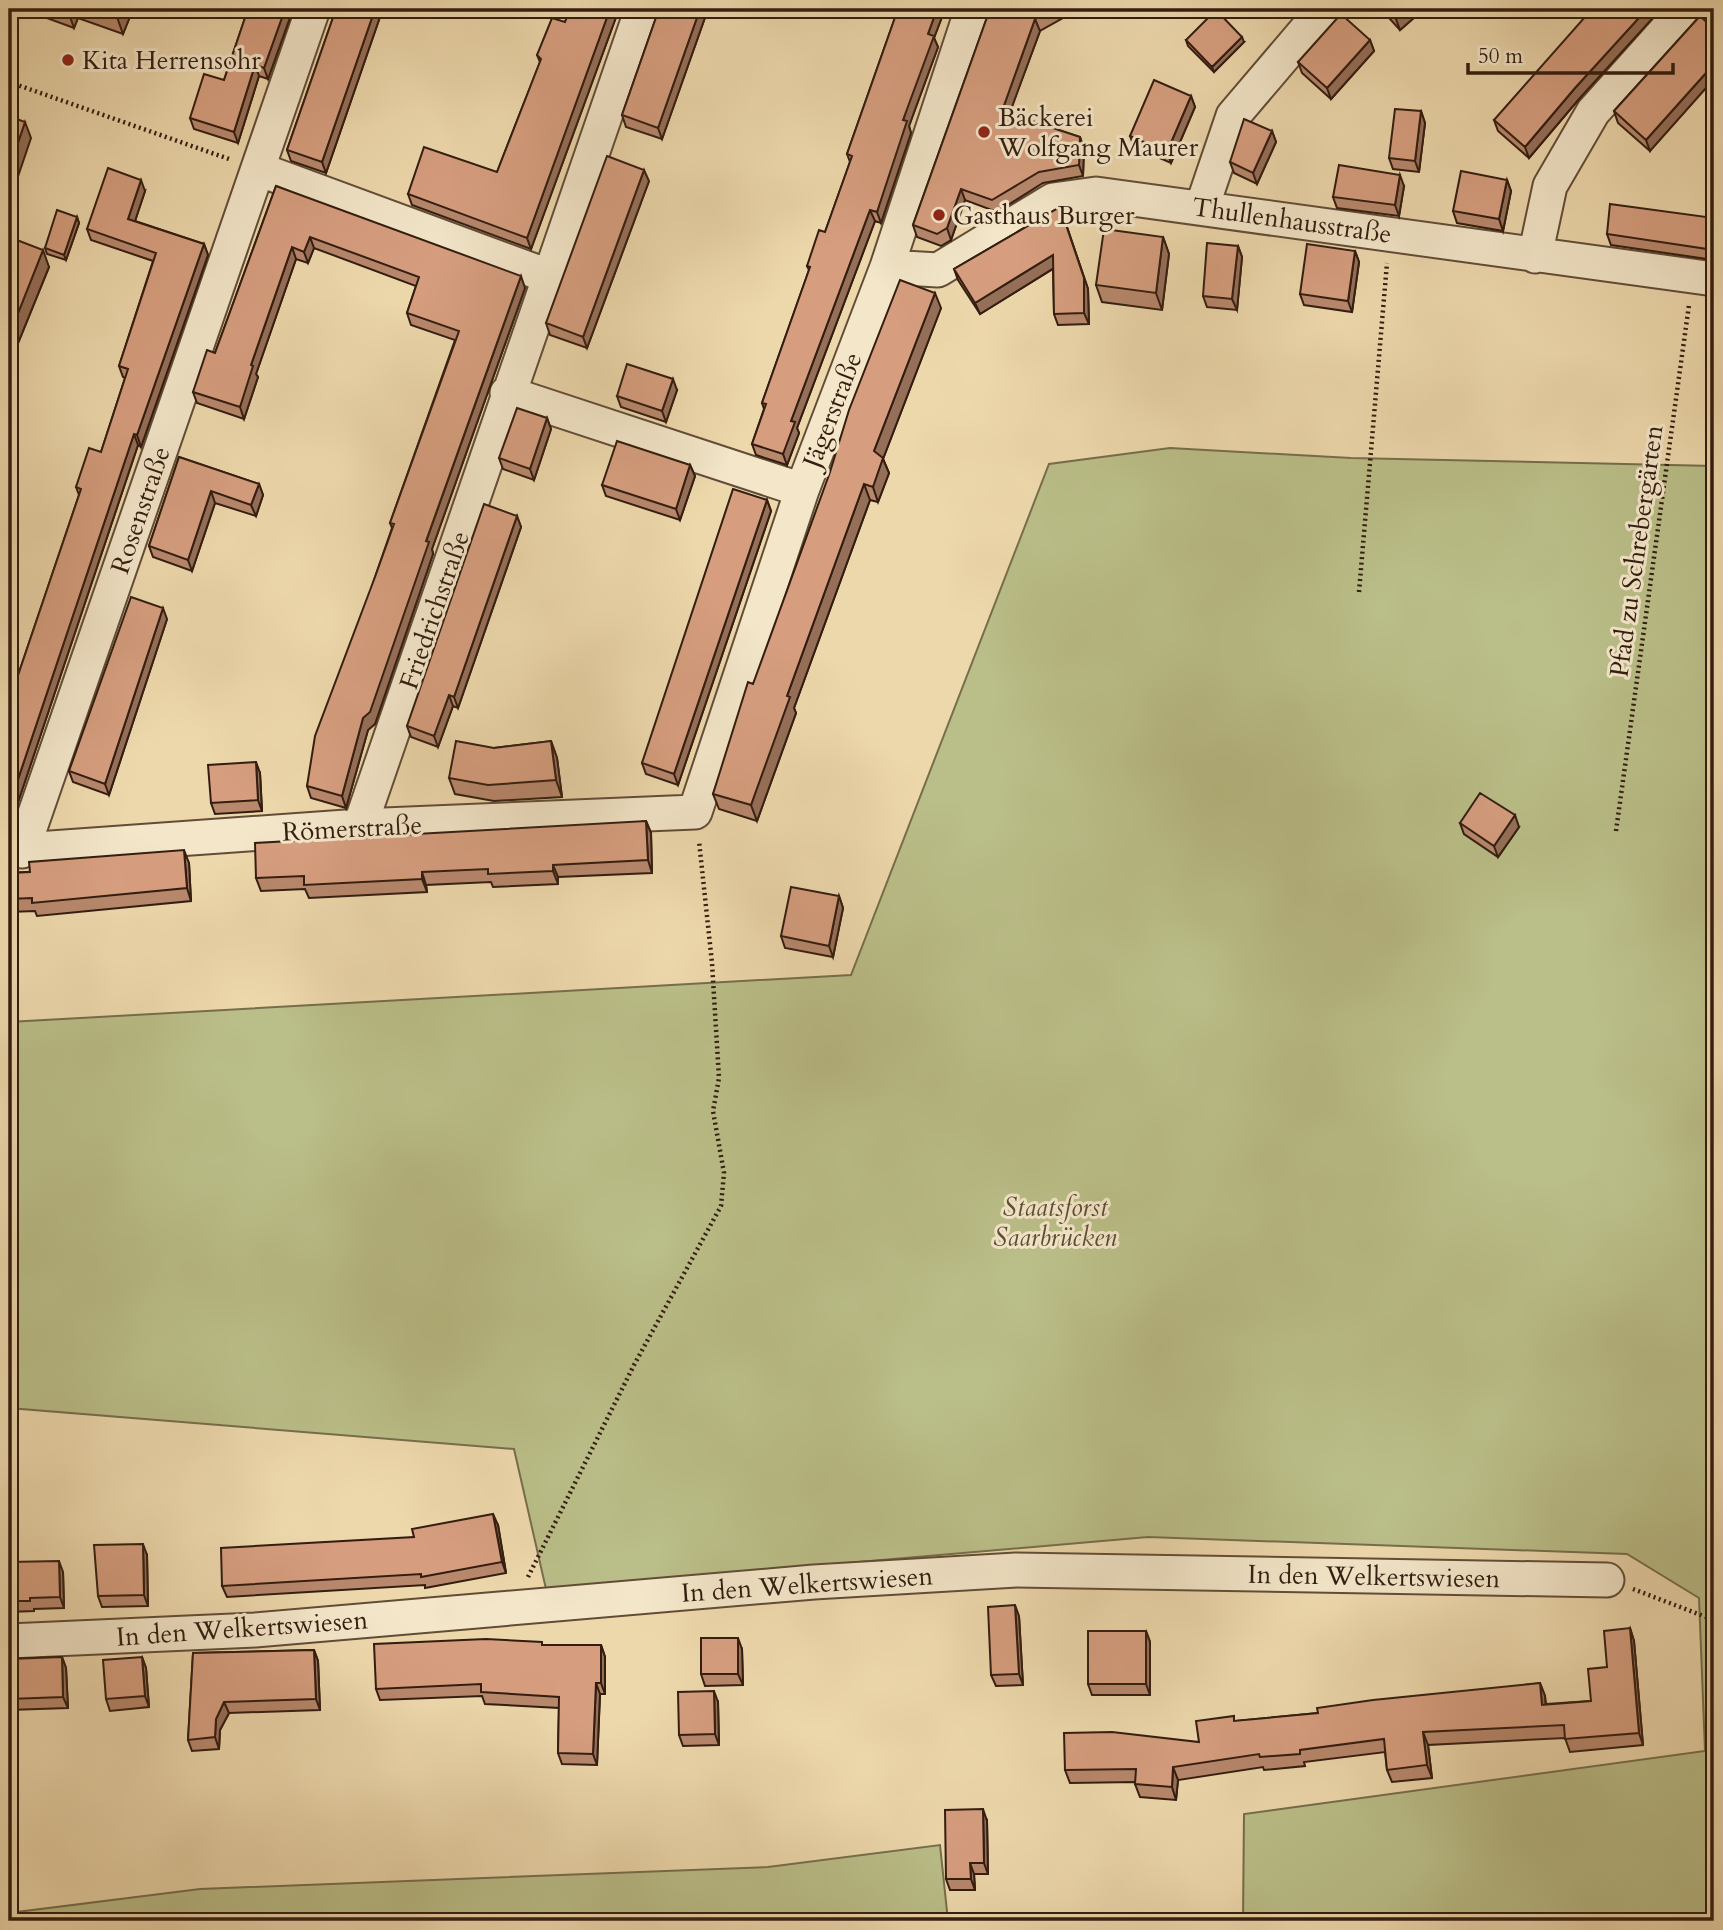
<svg xmlns="http://www.w3.org/2000/svg" width="1723" height="1930" viewBox="0 0 1723 1930" font-family="Cardo,serif">
  <rect width="100%" height="100%" fill="#edd8ac"/>
  <filter id="stains"><feTurbulence type="fractalNoise" baseFrequency=".00286" numOctaves="4"/><feColorMatrix values="0 0 0 0 .2 0 0 0 0 .09 0 0 0 0 .02 0 0 0 .5 -.17"/></filter>
  <radialGradient id="worn" r=".72"><stop offset=".6" stop-color="#630" stop-opacity="0"/><stop offset="1" stop-color="#630" stop-opacity=".3"/></radialGradient>
  <path fill="#babe88" stroke="#766e4c" stroke-width="2" d="M1170,448L1351,458L1714,466V1921H1243L1244,1814L1705,1751L1699,1598L1627,1554L1148,1537L546,1589L514,1449L9,1408V1022L851,975L1049,464Z
    M940,1845L948,1921H9V1913L200,1889L768,1867Z"/>
  <g fill="none" stroke-linecap="round" stroke-linejoin="round">
    <defs>
      <path id="minor" d="M258,169L548,276
        M1202,207L1233,116L1324,9
        M1535,256L1550,186L1593,112L1685,9
        M887,267L938,270L1053,200L1096,194L1714,279
        M507,393L802,490
        M360,826L642,9
        M9,851L360,826L695,812L802,490L887,267L972,9
        M22,851L313,9
        M9,1641L255,1630L814,1582L1016,1570L1607,1580"/>
    </defs>
    <use href="#minor" stroke="#624c37" stroke-width="37"/>
    <path stroke="#331d10" stroke-width="4.5" stroke-dasharray="2 3.5" stroke-linecap="butt" d="M9,82L229,159
      M1359,592L1387,263
      M1616,831L1689,305
      M528,1577L634,1365L721,1206L724,1173L713,1111L719,1078L712,963L699,841
      M1633,1589L1714,1620"/>
    <use href="#minor" stroke="#f3e6c9" stroke-width="33"/>
  </g>
  <path fill="#b8886d" stroke="#331d10" stroke-width="2" d="M32,9H129L131,14L123,34L78,18L74,28L33,13Z
    M248,9H293L268,79L259,76L238,143L194,129L190,118L224,80Z
    M336,9H382V11L326,173L291,161L287,150Z
    M570,9H619L531,249L412,205L408,194L497,172L540,62L537,55L565,22Z
    M659,9H708L662,139L626,127L622,115Z
    M898,9H945L934,38L938,47L909,126L911,133L881,223L875,221L797,428L799,433L787,465L756,455L752,444L764,409L762,403L809,270L807,266L825,232L850,162L847,154Z
    M990,9H1072L1070,14L1040,31L1009,114L1080,137L1084,149L1083,176L1043,183L997,212L965,200L951,240L941,246L917,237L913,225Z
    M1381,9H1424L1400,30Z
    M1700,16L1650,151L1618,123L1614,111Z
    M1186,40L1244,42L1214,72L1188,46Z
    M1370,40L1374,51L1331,99L1302,73L1298,62Z
    M1191,96L1195,107L1171,163L1134,147L1130,136Z
    M1579,99L1529,158L1498,131L1494,120Z
    M1421,111L1425,123L1419,172L1393,169L1389,158Z
    M1272,131L1276,142L1257,184L1234,173L1230,162Z
    M1507,180L1511,191L1503,231L1457,223L1453,211Z
    M649,181L587,348L550,335L546,323Z
    M276,186L525,288L432,549L433,554L375,724L368,730L346,808L311,798L307,786L375,577L392,528L390,523L455,340L411,325L407,313L416,286L314,248L308,263L296,259L256,374L258,377L244,419L197,403L193,392L215,353Z
    M1404,186L1399,216L1337,208L1333,197Z
    M145,191L135,221L204,244L208,255L141,447L138,445L9,829V702L79,495L76,487L101,452L125,378L123,377L119,366L153,261L91,240L87,229Z
    M1060,207L1088,289L1089,324L1058,325L1054,314L1053,269L980,314L958,280L954,269Z
    M77,217L79,223L66,260L47,254L45,248Z
    M1714,218V260L1611,245L1607,234Z
    M9,237L49,267L12,358L9,357Z
    M1163,237L1169,254L1162,310L1102,302L1096,285Z
    M1238,246L1242,257L1237,310L1207,307L1203,296Z
    M1355,251L1359,262L1352,312L1304,305L1300,294Z
    M941,308L883,459L889,473L878,502L870,500L794,708L796,713L757,821L719,809L713,794L753,684Z
    M677,390L666,422L621,407L617,396Z
    M547,418L551,429L534,480L503,469L499,458Z
    M179,457L259,484L263,495L256,516L215,503L192,571L153,557L149,546Z
    M690,465L695,476L680,520L606,496L602,485Z
    M767,500L771,511L678,785L646,774L642,763Z
    M517,516L521,527L458,708L453,706L438,747L411,737L407,726Z
    M167,619L109,795L73,782L69,771Z
    M551,741L557,758L562,797L494,801L455,794L449,778L494,748Z
    M260,773L262,811L215,814L211,803Z
    M646,821L651,833L652,873L558,877V884L493,887L491,882L426,885L427,892L309,898L305,889L261,891L256,878Z
    M1460,823L1519,827L1498,857L1464,834Z
    M189,863L191,901L37,916L35,911L9,912V873Z
    M839,896L843,908L833,957L785,948L781,936Z
    M498,1525L506,1573L425,1588V1585L227,1597L222,1586L414,1537Z
    M147,1555L148,1606L102,1607L98,1596Z
    M9,1562L63,1572L64,1608L34,1609V1611L9,1612Z
    M1019,1616L1023,1685L996,1686L991,1675Z
    M1630,1628L1634,1641L1643,1745L1570,1752L1565,1738L1428,1745L1432,1778L1392,1782L1387,1770L1385,1752L1304,1762L1305,1766L1264,1770L1263,1767L1178,1780L1176,1800L1140,1797L1135,1784V1782L1070,1783L1065,1770L1199,1742L1236,1721L1318,1713L1540,1683L1545,1696L1546,1704L1591,1701L1607,1667Z
    M1146,1631L1150,1642V1695H1092L1088,1684Z
    M543,1645H601L605,1657V1694H600L597,1765L562,1764L558,1753L559,1708L485,1704L482,1696L380,1700L376,1689Z
    M742,1649L743,1685L705,1686L701,1674Z
    M314,1650L318,1661L320,1710L229,1713L220,1730L219,1749L192,1751L188,1740L193,1653Z
    M62,1657L66,1668L68,1708L9,1710V1659Z
    M142,1657L146,1668L149,1707L110,1711L106,1699Z
    M718,1702L719,1745L683,1746L679,1735Z
    M987,1821L988,1874H974L975,1890H950L946,1879Z"/>
  <path fill="#966f59" stroke="#331d10" stroke-width="2" d="M69,9H75L78,18L74,28L68,11Z
    M120,9H129L131,14L123,34L117,17Z
    M285,9H293L268,79L264,68Z
    M375,9H382V11L326,173L322,162Z
    M610,9H619L531,249L527,238Z
    M700,9H708L662,139L658,128Z
    M937,9H945L934,38L938,47L909,126L911,133L881,223L877,212L928,34Z
    M1408,9H1424L1400,30L1396,19Z
    M1647,9H1661L1579,99L1529,158L1525,147L1575,88Z
    M1035,19L1040,31L1006,123L1002,111Z
    M1242,37L1244,42L1214,72L1212,67Z
    M1370,40L1374,51L1331,99L1327,88Z
    M1714,64V79L1650,151L1646,140Z
    M255,65L259,76L238,143L234,132Z
    M1191,96L1195,107L1171,163L1167,152Z
    M1421,111L1425,123L1419,172L1415,161Z
    M25,122L31,138L9,203V169Z
    M1272,131L1276,142L1257,184L1253,173Z
    M1080,137L1084,149L1083,176L1079,165Z
    M644,170L649,181L587,348L583,337Z
    M1400,175L1404,186L1399,216L1395,205Z
    M141,180L145,191L132,230L128,219Z
    M1507,180L1511,191L1503,231L1499,219Z
    M961,189L965,200L951,240L947,228Z
    M870,210L875,221L797,428L799,433L787,465L783,454L791,421Z
    M77,217L79,223L66,260L64,255Z
    M1064,218L1088,289L1089,324L1084,313Z
    M310,237L314,248L308,263L304,252Z
    M1163,237L1169,254L1162,310L1156,293Z
    M204,244L208,255L141,447L137,435Z
    M1238,246L1242,257L1237,310L1232,299Z
    M292,247L296,259L256,374L258,377L244,419L240,407L251,365Z
    M43,250L49,267L12,358L9,348V336Z
    M1355,251L1359,262L1352,312L1348,301Z
    M1053,255L1057,266L980,314L975,303Z
    M521,276L525,288L432,549L433,554L375,724L368,730L346,808L342,796L363,718Z
    M935,293L941,308L883,459L889,473L878,502L873,487L874,451Z
    M673,379L677,390L666,422L662,411Z
    M547,418L551,429L534,480L530,469Z
    M134,434L138,445L9,829V806Z
    M690,465L695,476L680,520L676,509Z
    M259,484L263,495L256,516L251,505Z
    M864,484L870,500L794,708L796,713L757,821L751,805L787,696Z
    M211,491L215,503L192,571L188,560Z
    M767,500L771,511L678,785L674,774Z
    M517,516L521,527L458,708L454,697Z
    M163,608L167,619L109,795L105,784Z
    M449,695L453,706L438,747L434,736Z
    M551,741L557,758L562,797L556,780Z
    M256,762L260,773L262,811L258,800Z
    M1515,815L1519,827L1498,857L1494,846Z
    M646,821L651,833L652,873L648,860Z
    M184,850L189,863L191,901L187,888Z
    M553,865L558,877V884L553,871Z
    M422,872L426,885L427,892L422,879Z
    M839,896L843,908L833,957L829,946Z
    M493,1514L498,1525L506,1573L502,1562Z
    M143,1544L147,1555L148,1606L144,1595Z
    M59,1561L63,1572L64,1608L60,1597Z
    M1015,1605L1019,1616L1023,1685L1019,1674Z
    M1630,1628L1634,1641L1643,1745L1639,1733Z
    M1146,1631L1150,1642V1695L1146,1684Z
    M738,1638L742,1649L743,1685L738,1674Z
    M601,1645L605,1657V1694L601,1683Z
    M314,1650L318,1661L320,1710L316,1699Z
    M62,1657L66,1668L68,1708L63,1697Z
    M142,1657L146,1668L149,1707L145,1696Z
    M596,1683L600,1694L597,1765L593,1754Z
    M1540,1683L1545,1696L1546,1717L1542,1705Z
    M714,1691L718,1702L719,1745L715,1734Z
    M224,1702L229,1713L220,1730L219,1749L215,1737L216,1719Z
    M1423,1732L1428,1745L1432,1778L1427,1765Z
    M1173,1767L1178,1780L1176,1800L1172,1787Z
    M983,1809L987,1821L988,1874L984,1863Z
    M970,1863L974,1874L975,1890L971,1879Z"/>
  <path fill="#d69e7f" stroke="#331d10" stroke-width="2" d="M93,9H120L117,17Z
    M248,9H285L264,68L255,65L234,132L190,118L204,74L224,80Z
    M336,9H375L322,162L287,150Z
    M570,9H610L527,238L408,194L424,147L497,172L541,59L537,55L552,18L565,22Z
    M659,9H700L658,128L622,115Z
    M898,9H937L928,34L934,36L903,120L907,121L877,212L870,210L791,421L795,422L783,454L752,444L766,404L762,403L810,267L807,266L819,230L825,232L852,156L847,154Z
    M990,9H1054L1035,19L1002,111L1080,137L1079,165L1039,172L992,200L961,189L947,228L937,234L913,225Z
    M1387,9H1408L1396,19Z
    M1592,9H1647L1575,88L1525,147L1494,120Z
    M1216,10L1242,37L1212,67L1186,40Z
    M1341,14L1370,40L1327,88L1298,62Z
    M1700,16L1714,29V64L1646,140L1614,111Z
    M1154,80L1191,96L1167,152L1130,136Z
    M1395,109L1421,111L1415,161L1389,158Z
    M9,116L25,122L9,169Z
    M1244,119L1272,131L1253,173L1230,162Z
    M607,156L644,170L583,337L546,323Z
    M1339,165L1400,175L1395,205L1333,197Z
    M108,168L141,180L128,219L204,244L137,435L134,434L9,806V702L81,489L76,487L89,448L101,452L128,369L119,366L156,253L87,229Z
    M1461,171L1507,180L1499,219L1453,211Z
    M276,186L521,276L426,541L429,542L370,712L363,718L342,796L307,786L315,736L375,577L394,524L390,523L459,331L407,313L419,277L310,237L304,252L292,247L251,365L253,366L240,407L193,392L207,350L215,353Z
    M1610,204L1714,218V250L1607,234Z
    M1060,207L1084,278V313L1054,314L1053,255L975,303L954,269Z
    M57,210L77,217L64,255L45,248Z
    M1104,229L1163,237L1156,293L1096,285Z
    M9,237L43,250L9,336Z
    M1207,243L1238,246L1232,299L1203,296Z
    M1307,244L1355,251L1348,301L1300,294Z
    M900,280L935,293L874,451L883,458L873,487L864,484L787,696L790,697L751,805L713,794L748,682L753,684L830,472L849,410Z
    M627,364L673,379L662,411L617,396Z
    M517,408L547,418L530,469L499,458Z
    M617,441L690,465L676,509L602,485Z
    M179,457L259,484L251,505L211,491L188,560L149,546Z
    M733,489L767,500L674,774L642,763Z
    M484,504L517,516L454,697L449,695L434,736L407,726Z
    M131,597L163,608L105,784L69,771Z
    M456,741L494,748L551,741L556,780L488,785L449,778Z
    M256,762L258,800L211,803L208,765Z
    M1480,793L1515,815L1494,846L1460,823Z
    M646,821L648,860L553,865V871L488,874V869L422,872V879L304,885V876L256,878L255,843Z
    M184,850L187,888L32,903V898L9,899V873L30,872L29,862Z
    M791,887L839,896L829,946L781,936Z
    M493,1514L502,1562L421,1577V1574L222,1586L221,1548L414,1537L412,1529Z
    M143,1544L144,1595L98,1596L94,1545Z
    M59,1561L60,1597L30,1598V1601H9V1562Z
    M1015,1605L1019,1674L991,1675L988,1607Z
    M1630,1628L1639,1733L1565,1739L1564,1725L1423,1732L1427,1765L1387,1770L1384,1739L1300,1750V1754L1260,1757L1259,1754L1173,1767L1172,1787L1135,1784L1136,1769L1065,1770L1064,1733L1112,1732L1199,1742L1196,1721L1234,1716V1721L1318,1713L1317,1708L1373,1700L1540,1683L1542,1705L1591,1701L1588,1669L1607,1667L1604,1631Z
    M1088,1631H1146V1684H1088Z
    M701,1638H738V1674H701Z
    M486,1639L542,1642V1645H601V1683H596L593,1754L558,1753L559,1697L481,1692V1684L376,1689L374,1644Z
    M314,1650L316,1699L224,1702L216,1719L215,1737L188,1740L193,1653Z
    M62,1657L63,1697L9,1699V1659Z
    M142,1657L145,1696L106,1699L103,1660Z
    M714,1691L715,1734L679,1735L678,1692Z
    M983,1809L984,1863H970L971,1879H946L945,1810Z"/>
  <g fill="#8f2418" stroke="#f3e6c9" stroke-width="2.5">
    <circle cx="68" cy="60" r="7"/>
    <circle cx="984" cy="132" r="7"/>
    <circle cx="939" cy="215" r="7"/>
  </g>
  <g text-anchor="middle" stroke-width="6" stroke-linejoin="round" paint-order="stroke">
    <g font-size="26" fill="#331d10" stroke="#f3e6c9" text-anchor="start">
      <text x="82" y="69">Kita Herrensohr</text>
      <text x="998" y="126">Bäckerei<tspan x="998" dy="30">Wolfgang Maurer</tspan></text>
      <text x="953" y="224">Gasthaus Burger</text>
    </g>
    <g font-size="26" fill="#331d10" stroke="#f3e6c9">
      <text transform="translate(1292 220) rotate(8)" y="9">Thullenhausstraße</text>
      <text transform="translate(832 410) rotate(-69)" y="9">Jägerstraße</text>
      <text transform="translate(140 510) rotate(-71)" y="9">Rosenstraße</text>
      <text transform="translate(1636 551) rotate(-82)" y="9">Pfad zu Schrebergärten</text>
      <text transform="translate(434 610) rotate(-71)" y="9">Friedrichstraße</text>
      <text transform="translate(352 828) rotate(-3)" y="9">Römerstraße</text>
      <text transform="translate(1374 1576) rotate(1)" y="9">In den Welkertswiesen</text>
      <text transform="translate(807 1584) rotate(-4)" y="9">In den Welkertswiesen</text>
      <text transform="translate(242 1628) rotate(-4)" y="9">In den Welkertswiesen</text>
    </g>
    <g font-size="26" font-style="italic" fill="#5c4d34" stroke="#f3e6c9">
      <text x="1055" y="1216">Staatsforst<tspan x="1055" dy="30">Saarbrücken</tspan></text>
    </g>
  </g>
  <rect width="1723" height="1930" fill="none" stroke="#edd8ac" stroke-width="35"/>
  <rect x="10" y="10" width="1702" height="1909" fill="none" stroke="#331d10" stroke-width="3.5"/>
  <rect x="18" y="18" width="1688" height="1895" fill="none" stroke="#331d10" stroke-width="2"/>
  <path d="M1468 63v10h205v-10" fill="none" stroke="#331d10" stroke-width="3.5"/>
  <text x="1478" y="63" font-size="21" fill="#331d10" stroke="#f3e6c9" stroke-width="5" paint-order="stroke">50 m</text>
  <rect width="100%" height="100%" filter="url(#stains)"/>
  <rect width="100%" height="100%" fill="url(#worn)"/>
</svg>
